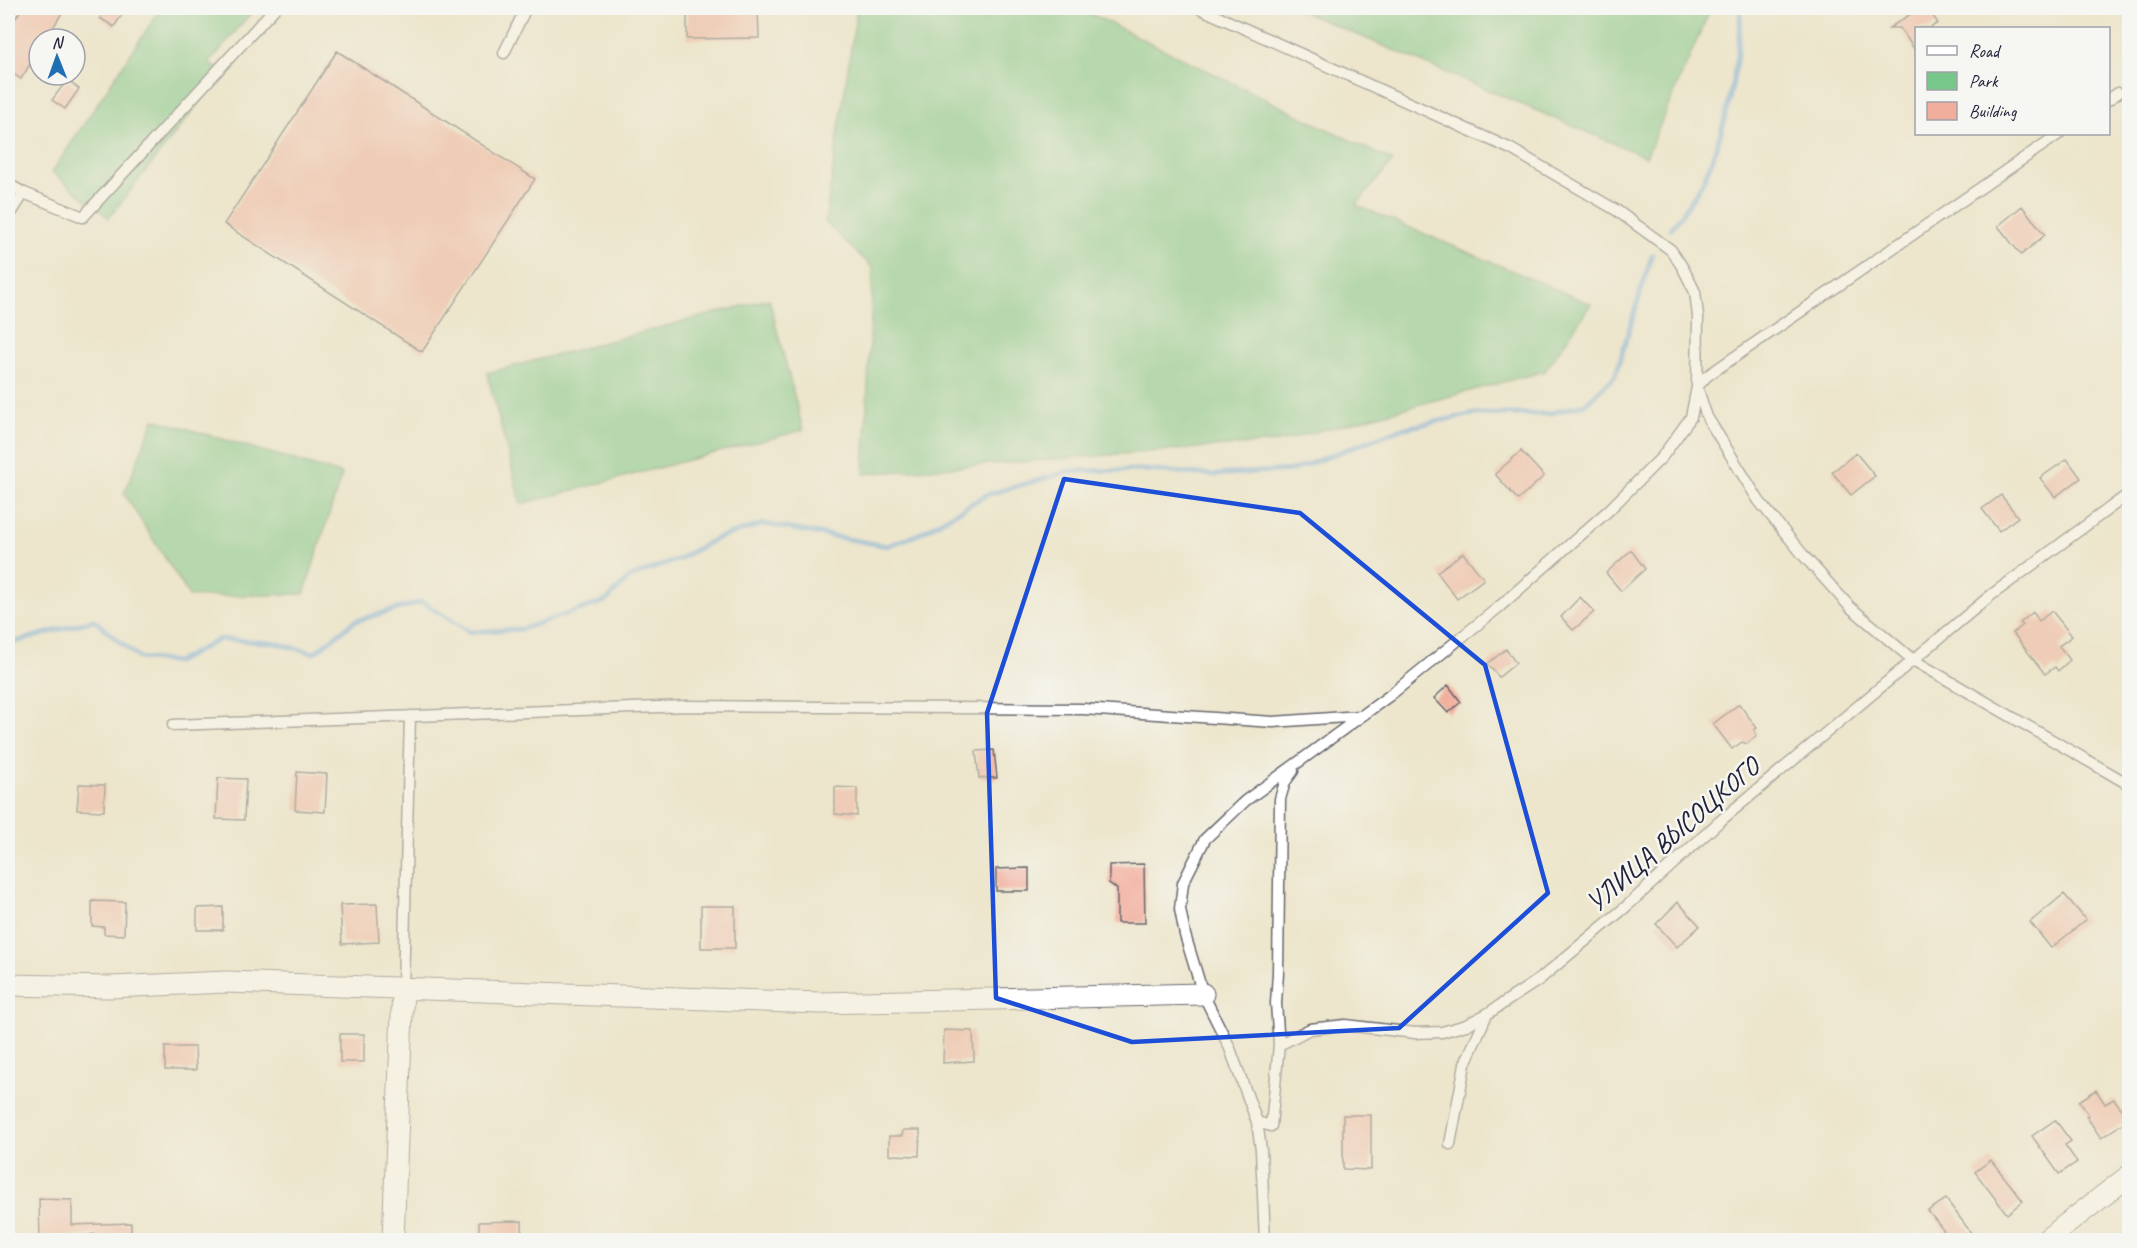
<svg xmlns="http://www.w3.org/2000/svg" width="2137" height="1248" viewBox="0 0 2137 1248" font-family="Caveat,sans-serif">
  <rect width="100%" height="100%" fill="#f6f6f2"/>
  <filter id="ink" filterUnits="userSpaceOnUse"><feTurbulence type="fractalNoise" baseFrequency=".0167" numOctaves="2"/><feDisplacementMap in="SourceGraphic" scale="12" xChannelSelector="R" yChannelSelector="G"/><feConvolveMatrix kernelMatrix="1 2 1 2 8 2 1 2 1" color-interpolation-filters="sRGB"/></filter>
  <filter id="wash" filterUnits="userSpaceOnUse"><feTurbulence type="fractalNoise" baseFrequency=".008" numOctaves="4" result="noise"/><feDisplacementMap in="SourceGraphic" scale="24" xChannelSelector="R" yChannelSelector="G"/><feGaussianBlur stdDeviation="1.35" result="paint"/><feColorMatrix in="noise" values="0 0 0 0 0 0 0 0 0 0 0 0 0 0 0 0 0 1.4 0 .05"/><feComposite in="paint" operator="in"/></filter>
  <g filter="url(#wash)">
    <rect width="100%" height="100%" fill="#ede6cc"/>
    <path fill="#76c789" stroke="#4c7462" stroke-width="1.5" d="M161,8H255L209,63L223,72L109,218L52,172Z
      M857,8H1079L1393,161L1356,205L1591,304L1545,371L1278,442L864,474L873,268L825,222Z
      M1294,8H1711L1646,157Z
      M769,299L803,430L521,504L487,373Z
      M154,419L342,474L304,594L190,597L124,494Z"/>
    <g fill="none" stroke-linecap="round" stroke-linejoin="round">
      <path stroke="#6ca6dc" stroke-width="5" d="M1671,229C1682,213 1696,196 1704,179C1728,125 1738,66 1741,8
        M8,644L94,620L139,658L177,662L220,639L275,643L314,653L355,621L422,602L470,632L522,629L606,601L630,577L679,559L715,539L764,524L887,546L919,534L986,495L1070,471L1143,470L1214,475L1293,470L1400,429L1474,414H1548L1585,404L1615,376L1652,255"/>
    </g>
    <g id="blocks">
      <path fill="#f2ae9d" d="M22,8H65L46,39H39V50L21,79L8,70V30Z
        M107,8H126L114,27L100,18Z
        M687,8H758L759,38L687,39Z
        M1920,8H1927L1938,23L1930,28H1917V53L1900,28H1889Z
        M337,51L535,179L422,352L224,224Z
        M67,80L79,89L65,109L52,100Z
        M2022,206L2045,235L2021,255L1998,226Z
        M1521,451L1544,476L1518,500L1495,474Z
        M1856,453L1875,476L1851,495L1832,472Z
        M2067,459L2081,478L2055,497L2040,478Z
        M2001,495L2018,517L1999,531L1982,509Z
        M1631,550L1645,569L1621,591L1606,573Z
        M1463,553L1484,579L1457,599L1437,572Z
        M1580,597L1594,612L1573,630L1561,617Z
        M2052,611L2072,636L2059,646L2070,660L2058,671L2055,667L2045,674L2013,633L2023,625L2020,623L2033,612L2039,621Z
        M1506,649L1516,663L1499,677L1487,664Z
        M1448,685L1461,702L1448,713L1434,698Z
        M1739,704L1757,728L1754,730L1757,735L1747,744L1742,742L1732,749L1713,724Z
        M994,750L997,778H979L976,751Z
        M297,772L327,774L325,812L295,810Z
        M218,778L246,779L244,820L216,819Z
        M79,784L105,785L104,811L77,810Z
        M835,787L857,788V816L835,814Z
        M1144,864L1145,923H1117V889L1109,883V865Z
        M1029,868V891H996V869Z
        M2064,894L2086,920L2051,948L2030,922Z
        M92,901L125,902L124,935L104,934V927L92,926Z
        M1678,902L1700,926L1677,947L1656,924Z
        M377,904L379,942L342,944L340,905Z
        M701,906H735V948H701Z
        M223,907V930H197V908Z
        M944,1030L973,1031L974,1061L943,1063Z
        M340,1034H364V1062H340Z
        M165,1047H195L196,1070H165Z
        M2096,1090L2105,1104L2114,1099L2129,1119L2101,1138L2086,1116L2089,1115L2079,1101Z
        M1343,1115H1371V1170L1343,1169Z
        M2055,1120L2071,1141L2065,1145L2077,1162L2059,1174L2032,1136Z
        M903,1130H920L919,1156L889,1155V1136H902Z
        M1991,1160L2023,1201L2007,1214L1975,1172Z
        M39,1199L72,1200V1225L131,1223V1240H95V1234L62,1239V1240H40Z
        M1946,1199L1972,1234L1964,1240H1951L1928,1211Z
        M522,1221V1240H479V1222Z"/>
    </g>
  </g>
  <g filter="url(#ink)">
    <use href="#blocks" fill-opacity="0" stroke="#69676e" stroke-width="1.5"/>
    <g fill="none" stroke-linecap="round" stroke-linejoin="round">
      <defs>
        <path id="service" d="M1199,8L1511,149L1616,210L1671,250L1683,268L1695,292L1698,316L1697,387L1707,417L1759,501L1804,556L1850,607L1913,660L2130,785
          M504,53L526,8
          M2108,100L2118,93
          M8,184L24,193
          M8,218L24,193L83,217L275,8
          M173,725L687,706L1083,709L1273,722L1360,716
          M403,988L410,716
          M1279,1045L1276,1003L1278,973L1280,799L1285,782L1293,771
          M1257,1122L1271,1126L1279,1045L1310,1029L1345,1025L1415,1033L1442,1032L1466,1025L1487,1014L1540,979L1628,905L1719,822L1990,596L2130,493
          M1450,1144L1465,1064L1487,1014
          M1265,1240L1261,1150L1257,1122L1229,1046L1203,994L1185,935L1180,909L1183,883L1205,839L1245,801L1389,696L1499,607L1609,510L1662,457L1691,417L1697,387L1707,376L2059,134"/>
        <path id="minor" d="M8,985L111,987L226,982L820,1003L1203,994
          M393,1240L403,988
          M2046,1240L2130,1175"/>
      </defs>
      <use href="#service" stroke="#69676e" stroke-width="13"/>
      <use href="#minor" stroke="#69676e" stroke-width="23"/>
      <use href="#service" stroke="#fff" stroke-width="10"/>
      <use href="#minor" stroke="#fff" stroke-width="21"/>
    </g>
  </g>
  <path d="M0 0H2137V1248H0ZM1064,479L1300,513L1485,665L1548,893L1399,1028L1132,1042L996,998L987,713Z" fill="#ede6cc" fill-opacity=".55" fill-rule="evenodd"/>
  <path fill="none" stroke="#1d4ed8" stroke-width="4.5" stroke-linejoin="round" d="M1064,479L1300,513L1485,665L1548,893L1399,1028L1132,1042L996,998L987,713Z"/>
  <g text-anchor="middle" stroke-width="5" stroke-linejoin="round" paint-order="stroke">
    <g font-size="28" fill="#22223b" stroke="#f6f6f2">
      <text transform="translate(1672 834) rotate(-41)" y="10">УЛИЦА ВЫСОЦКОГО</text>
    </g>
  </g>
  <rect width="2137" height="1248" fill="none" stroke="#f6f6f2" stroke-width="30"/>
  <rect x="1915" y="27" width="195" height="108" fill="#f6f6f2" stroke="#a1a1a9" stroke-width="1.5"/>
  <rect x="1927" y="46" width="30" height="9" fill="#ffffff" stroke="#a1a1a9" stroke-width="1.5"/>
  <text x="1969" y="57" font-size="18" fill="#22223b">Road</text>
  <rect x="1927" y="72" width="30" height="18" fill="#76c789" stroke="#a1a1a9" stroke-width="1.5"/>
  <text x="1969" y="87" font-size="18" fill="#22223b">Park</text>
  <rect x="1927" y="102" width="30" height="18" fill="#f2ae9d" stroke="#a1a1a9" stroke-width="1.5"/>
  <text x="1969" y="117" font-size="18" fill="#22223b">Building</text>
  <g transform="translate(57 57) rotate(359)"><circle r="28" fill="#f6f6f2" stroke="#a1a1a9" stroke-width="1.5"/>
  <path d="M0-4.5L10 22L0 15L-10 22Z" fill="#1f6fb2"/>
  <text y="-9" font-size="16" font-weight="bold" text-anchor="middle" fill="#22223b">N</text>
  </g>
</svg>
